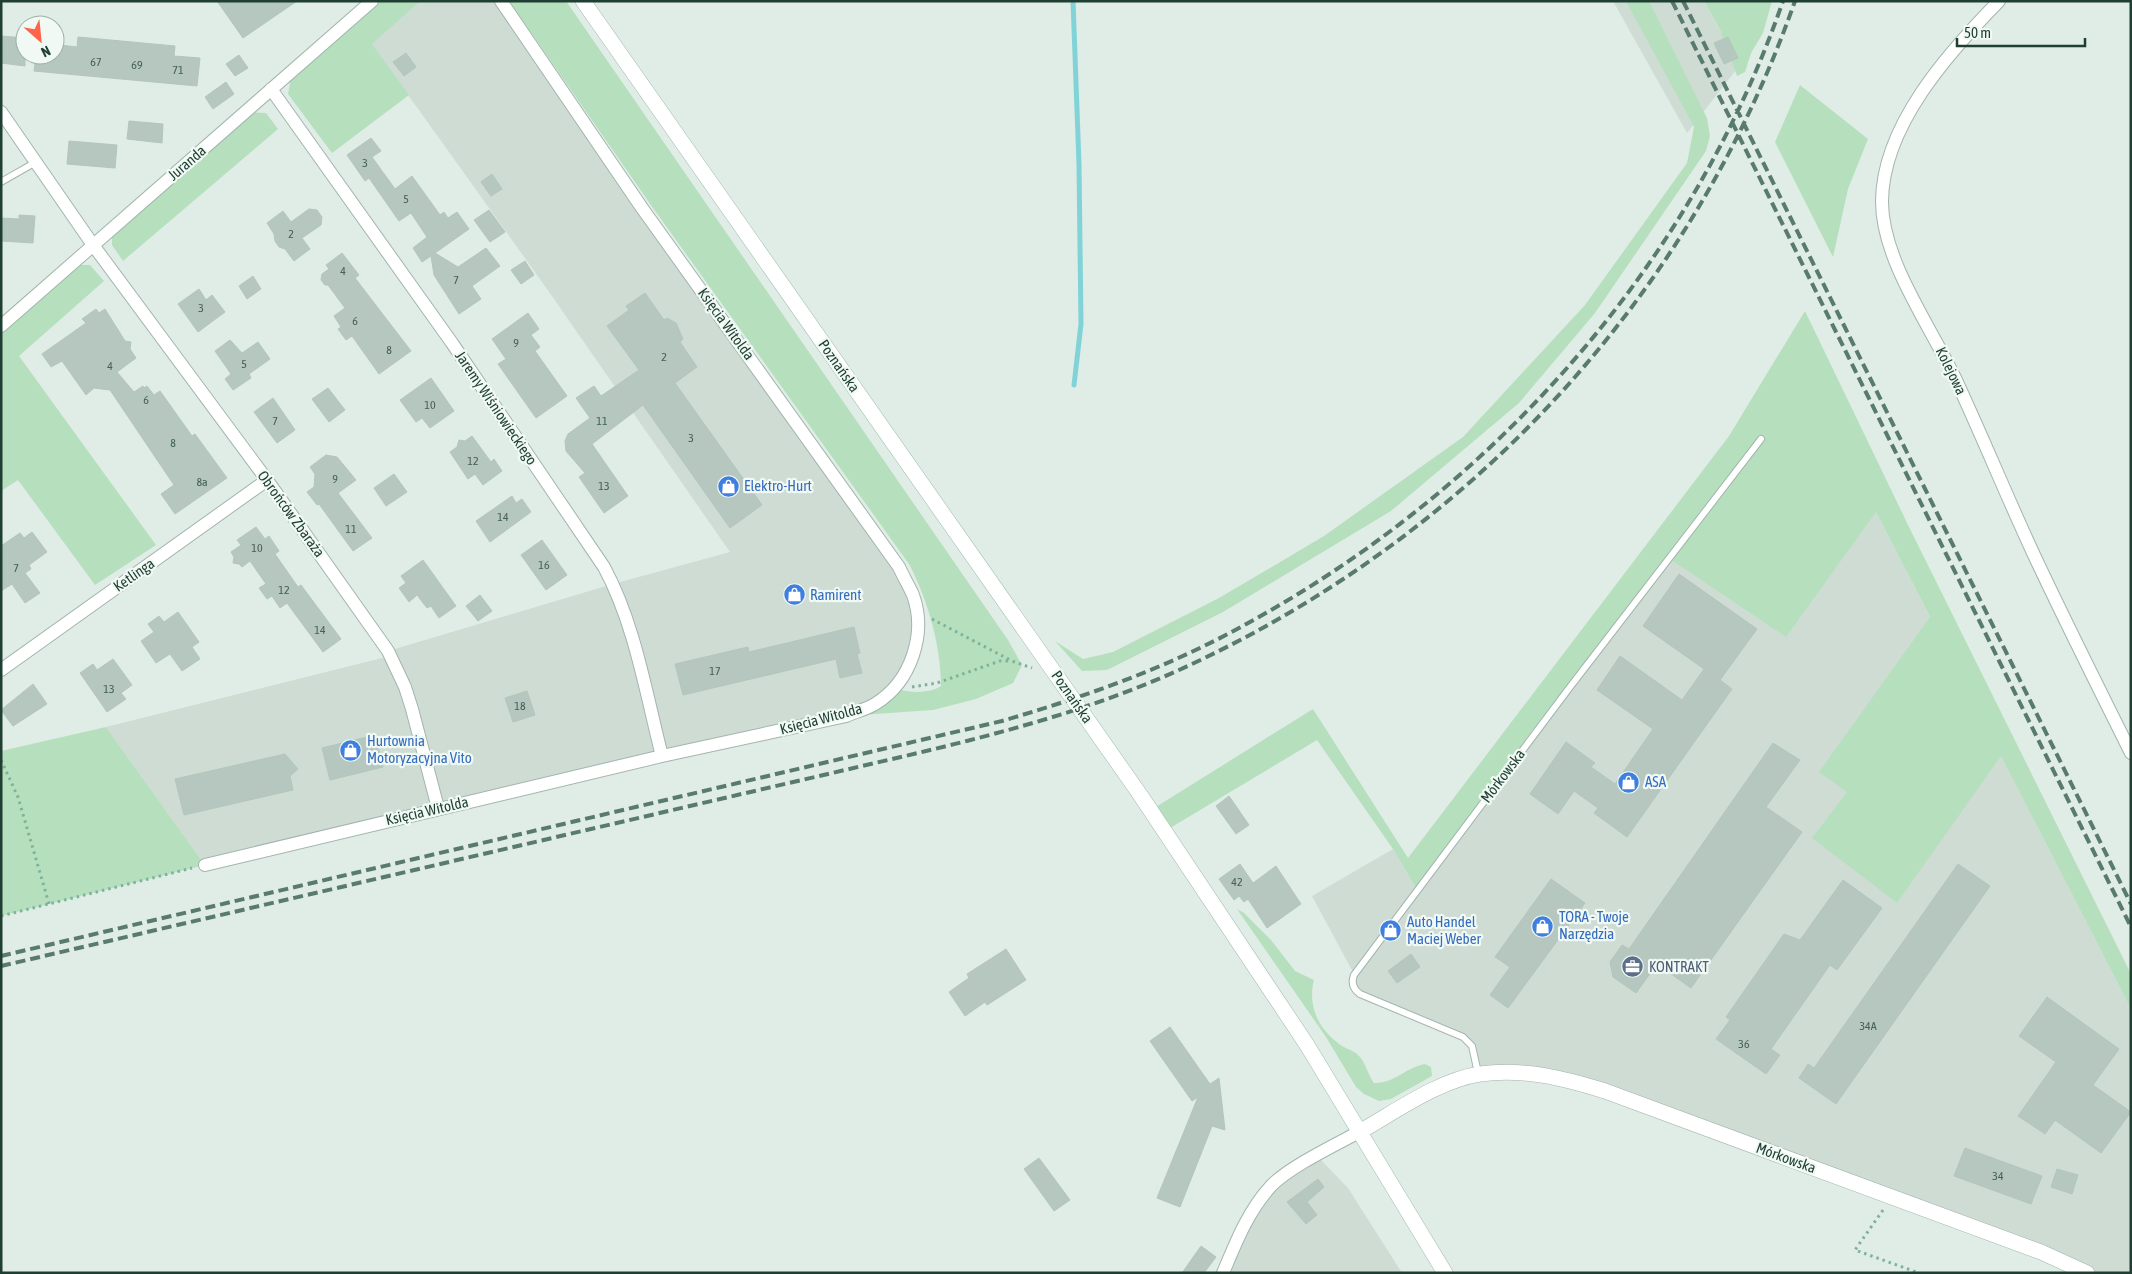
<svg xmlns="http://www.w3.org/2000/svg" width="2132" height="1274" viewBox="0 0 2132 1274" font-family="'Asap Condensed',sans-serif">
  <rect width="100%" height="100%" fill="#e0ece6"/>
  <path fill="#cedcd4" d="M372,1H501L913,595L914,657L875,704L205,865L106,727L390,656L388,651L613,584L730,552L547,289L353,18Z
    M1613,1H1704L1739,66L1687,133Z
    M1876,512L2131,1009V1273H2089L1605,1091L1479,1074L1476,1056L1463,1037L1355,990L1354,974L1312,896L1393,849L1417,890L1670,559Z
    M1317,1156L1348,1188L1402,1273H1223L1272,1185Z"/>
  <path fill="#b6e0bd" d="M372,1H420L372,44L409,95L332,153L288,94L292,71Z
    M509,1H566L1008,640L1022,665L1013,683L976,699L933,710L846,716L894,688C907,693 929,694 941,686C941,646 928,600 909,564L653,208Z
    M1626,1H1649L1707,118L1710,136L1706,151L1595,313L1519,403L1391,511L1223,612L1107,670L1082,671L1055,641L1083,659L1113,652L1219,598L1324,536L1463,437L1585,305L1687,163L1694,127Z
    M1704,1H1772L1763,33L1751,53L1745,72L1737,76L1720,30Z
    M1800,85L1868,139L1848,189L1833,257L1775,142Z
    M244,112L266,113L278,129L123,261L112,245V229Z
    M71,265H90L104,281L19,356L156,545L95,585L18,480L1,491V326Z
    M1805,311L1909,527L2131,974V1009L2001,756L1897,903L1812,838L1847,792L1819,772L1930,617L1876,512L1786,637L1670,559L1417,890L1393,849L1317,740L1165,831L1151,810L1313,709L1408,858L1729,436Z
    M106,727L205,865L1,916V751Z
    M1237,909L1244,913L1271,940L1295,971L1314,980C1307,1007 1319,1030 1342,1046C1347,1049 1355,1051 1359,1056C1366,1063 1368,1075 1374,1083C1394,1084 1406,1067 1425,1064L1431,1067L1432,1076L1391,1099L1379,1101L1364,1094L1356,1087L1326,1037Z"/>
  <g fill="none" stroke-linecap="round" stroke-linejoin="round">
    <path stroke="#82d3d7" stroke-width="5" d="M1073,1L1079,164L1081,324L1074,385"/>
  </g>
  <path fill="#b5c7be" stroke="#b2c7bc" d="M217,1H297L243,38Z
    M1,36L25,38V66L1,63Z
    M78,37L175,46L174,56L200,58L197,86L34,71L36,55H55V48H59L60,45L77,47Z
    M1728,37L1738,58L1724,64L1714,43Z
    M406,53L416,67L404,76L393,62Z
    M239,55L248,68L235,76L226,64Z
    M226,82L234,94L213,109L205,97Z
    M129,121L163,124L162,143L127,139Z
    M371,138L381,151L372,157L395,189L412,176L440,215L444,212L448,218L457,212L469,229L435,253L458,267L486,248L500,266L472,286L481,299L459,314L434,275L431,256L422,262L413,248L427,237L411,213L399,221L369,178L365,181L347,155Z
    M69,141L117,145L115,168L67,164Z
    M492,174L502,189L491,196L481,182Z
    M309,209L317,210L322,217L321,225L302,238L310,249L294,261L285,249L279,247L275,241L274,234L267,223L283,211L291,222Z
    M489,210L505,232L490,242L474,220Z
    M19,215L35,216L33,243L1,241V218L19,219Z
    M342,253L359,275L355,278L411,351L379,374L352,336L346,340L338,329L341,327L334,316L345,308L328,285H325L321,280L322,274L329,269L326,265Z
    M525,261L534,275L521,284L511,270Z
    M253,276L261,289L247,299L239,286Z
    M199,289L206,300L212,295L225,312L198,332L178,304Z
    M645,293L664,320L667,318L676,323L683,339L680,342L697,367L675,383L762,505L730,528L643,405L592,444L628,496L604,513L579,477L585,473L566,451L565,441L568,434L590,418L576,398L594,386L601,396L639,370L607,326L629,310L626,306Z
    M96,309L99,313L105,309L125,341L131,342L130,349L136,358L117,372L134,392L143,386L144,388L147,386L154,395L160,391L192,436L195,434L227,478L175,514L161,494L174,485L110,390L94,388L86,395L62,361L51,367L42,354L86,323L82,319Z
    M528,313L539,329L531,335L540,347L535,351L567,396L536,418L498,364L506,359L492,339Z
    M230,340L242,353L258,342L270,359L249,374L251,378L233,390L225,379L231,374L215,351Z
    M431,378L454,411L430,428L422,418L416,422L400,400Z
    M328,388L345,410L329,422L312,399Z
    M273,398L295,430L277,443L254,412Z
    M472,436L491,462L494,459L502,471L483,485L475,474L468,479L450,452L457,447L459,440L465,441Z
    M326,455L337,457L356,480L338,493L372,538L353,551L319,504L317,505L307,492L314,487L315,474L310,467Z
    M394,474L407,492L386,506L374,488Z
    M512,496L516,503L522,499L531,512L490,542L476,521Z
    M256,527L265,539L269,536L279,551L275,554L298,587L301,585L341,639L323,652L287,603L280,608L272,596L267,599L259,588L266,584L250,561L242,567L239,564L233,563L234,557L231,552L241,545L237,540Z
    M32,532L47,552L29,565L31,569L25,573L40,593L25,603L12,584L1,591V546L20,533L24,538Z
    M542,540L567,575L546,590L521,555Z
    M423,560L456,606L439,618L431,606L427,608L417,595L409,602L399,588L406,583L401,576Z
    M1679,574L1757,629L1720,680L1732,689L1627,837L1594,813L1598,808L1574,791L1558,814L1530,794L1566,742L1595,763L1591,767L1615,784L1653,729L1597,690L1620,656L1682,700L1704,669L1643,626Z
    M480,595L492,611L478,621L466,606Z
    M178,612L199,642L192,647L200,659L182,671L170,654L156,663L141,641L154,632L148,624L159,616L164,622Z
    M854,627L860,653L857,654L862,673L840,678L836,659L683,695L675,664L748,647L749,652Z
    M113,659L132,685L121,693L126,699L107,712L80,673L93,664L97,670Z
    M33,684L47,704L13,726L1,710Z
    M527,691L535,715L513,722L505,698Z
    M375,735L383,767L330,780L322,748Z
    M1773,743L1800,760L1766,807L1802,832L1691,988L1657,964L1636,993L1613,977L1610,962L1622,945L1629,949Z
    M285,754L298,769L290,776L293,790L184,815L175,779Z
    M1229,796L1249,825L1236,834L1216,806Z
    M1240,864L1253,883L1276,866L1301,904L1267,928L1248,899L1244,902L1239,896L1234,900L1219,879Z
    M1958,864L1990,886L1836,1104L1799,1078L1808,1064L1814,1068Z
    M1551,879L1585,903L1508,1008L1490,995L1510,967L1495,957Z
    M1843,880L1882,908L1837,970L1830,965L1771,1049L1780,1055L1766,1074L1716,1039L1730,1020L1726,1017L1784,934L1800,940Z
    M1006,949L1026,980L987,1005L985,1002L965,1016L949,992L969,978L967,974Z
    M1411,954L1420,967L1397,983L1388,971Z
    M2047,997L2119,1049L2093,1085L2131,1112L2101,1153L2055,1120L2045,1134L2018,1116L2056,1062L2019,1036Z
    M1170,1027L1210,1084L1219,1078L1225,1130L1212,1126L1180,1207L1157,1198L1198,1097L1192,1101L1150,1041Z
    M1965,1148L2042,1176L2031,1204L1954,1176Z
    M1039,1158L1070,1200L1054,1211L1024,1169Z
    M2057,1169L2078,1175L2072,1194L2051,1187Z
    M1318,1179L1324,1187L1307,1202L1317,1215L1306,1224L1287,1202Z
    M1201,1246L1216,1257L1204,1273H1182Z"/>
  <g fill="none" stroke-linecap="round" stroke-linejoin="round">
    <defs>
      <path id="service" d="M1,182L36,162
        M1478,1073L1472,1046L1463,1037L1360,994C1353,989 1351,983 1354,975L1570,687L1761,439"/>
      <path id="minor" d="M1999,1C1949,52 1882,126 1882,202C1882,260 1931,327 1956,380C1983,438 2007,497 2034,555C2065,621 2098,687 2131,753
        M271,89L452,343L604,567C635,624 646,694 662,756
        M1,112L93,245L267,480L388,651L405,687L412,709L438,808
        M1,326L372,1
        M1,670L267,480
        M205,865L662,756L846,716C855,712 867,709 875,704C911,682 927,634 913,595C909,586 903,576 899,567L642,208L501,1
        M1223,1273C1236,1242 1248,1211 1271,1186C1289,1167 1335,1145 1359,1132"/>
      <path id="tertiary" d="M1359,1132C1395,1112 1439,1080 1480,1074C1524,1068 1563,1078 1605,1091L2041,1252L2087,1273"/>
      <path id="secondary" d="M583,1L1141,796L1307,1045L1445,1273"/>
    </defs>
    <use href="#service" stroke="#a2b5ad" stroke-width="8"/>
    <use href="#minor" stroke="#a2b5ad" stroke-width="14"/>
    <use href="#tertiary" stroke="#a2b5ad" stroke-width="16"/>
    <use href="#secondary" stroke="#a0bcaf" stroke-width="16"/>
    <path stroke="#7db39c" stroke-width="3" stroke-dasharray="2.5 4" stroke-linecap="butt" d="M932,619L1012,661L1032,668
      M912,687L937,683L1000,661H1012
      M1,760L18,797L49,904
      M1,916L192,868
      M1883,1210L1855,1250L1919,1273"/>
    <use href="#service" stroke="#fff" stroke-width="6"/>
    <use href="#minor" stroke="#fff" stroke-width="12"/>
    <use href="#tertiary" stroke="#fff" stroke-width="15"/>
    <use href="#secondary" stroke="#fff" stroke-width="15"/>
    <path stroke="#597a6e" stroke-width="4" stroke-dasharray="10 5" stroke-linecap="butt" d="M1672,1L2131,927
      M1683,1L2131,904
      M1,956L1002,721C1084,697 1164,669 1239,628C1488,494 1690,270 1783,1
      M1,966L888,760C987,737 1086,712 1179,670C1467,539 1690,300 1795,1"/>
  </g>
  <defs>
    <symbol id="shop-disc" viewBox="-11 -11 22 22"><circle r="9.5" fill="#3f7fe0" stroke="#f1f9f4"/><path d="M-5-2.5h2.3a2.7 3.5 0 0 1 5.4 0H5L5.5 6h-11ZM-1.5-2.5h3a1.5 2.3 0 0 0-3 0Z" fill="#fff"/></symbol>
    <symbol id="office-disc" viewBox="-11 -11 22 22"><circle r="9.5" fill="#5c6f8a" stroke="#f1f9f4"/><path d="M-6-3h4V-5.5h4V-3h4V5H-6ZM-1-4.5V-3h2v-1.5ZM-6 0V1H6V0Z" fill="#fff"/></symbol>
  </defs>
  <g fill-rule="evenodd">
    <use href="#shop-disc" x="716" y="474" width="25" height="25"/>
    <use href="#shop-disc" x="782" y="582" width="25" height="25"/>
    <use href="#shop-disc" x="338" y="738" width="25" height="25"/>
    <use href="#shop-disc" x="1616" y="770" width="25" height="25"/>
    <use href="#shop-disc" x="1530" y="914" width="25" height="25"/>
    <use href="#shop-disc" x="1378" y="918" width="25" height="25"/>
    <use href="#office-disc" x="1620" y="954" width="25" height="25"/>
  </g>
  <g text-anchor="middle" stroke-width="4.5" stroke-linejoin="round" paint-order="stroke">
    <g font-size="12" fill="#446156">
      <text x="96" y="66">67</text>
      <text x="137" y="69">69</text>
      <text x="178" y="74">71</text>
      <text x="365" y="167">3</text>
      <text x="406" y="203">5</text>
      <text x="291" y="238">2</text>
      <text x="343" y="275">4</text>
      <text x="456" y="284">7</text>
      <text x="201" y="312">3</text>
      <text x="355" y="325">6</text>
      <text x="516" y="347">9</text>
      <text x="389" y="354">8</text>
      <text x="664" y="361">2</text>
      <text x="244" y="368">5</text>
      <text x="110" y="370">4</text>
      <text x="146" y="404">6</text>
      <text x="430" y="409">10</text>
      <text x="275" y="425">7</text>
      <text x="602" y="425">11</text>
      <text x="691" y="442">3</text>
      <text x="173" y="447">8</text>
      <text x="473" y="465">12</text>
      <text x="335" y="483">9</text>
      <text x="202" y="486">8a</text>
      <text x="604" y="490">13</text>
      <text x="503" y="521">14</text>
      <text x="351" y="533">11</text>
      <text x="257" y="552">10</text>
      <text x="544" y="569">16</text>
      <text x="16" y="572">7</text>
      <text x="284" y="594">12</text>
      <text x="320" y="634">14</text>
      <text x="715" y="675">17</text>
      <text x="109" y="693">13</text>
      <text x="520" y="710">18</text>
      <text x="1237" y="886">42</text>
      <text x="1868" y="1030">34A</text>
      <text x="1744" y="1048">36</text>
      <text x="1998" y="1180">34</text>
    </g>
    <g font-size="15" fill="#1f3f33" stroke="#f1f9f4">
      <text transform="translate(187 163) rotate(-41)" y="5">Juranda</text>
      <text transform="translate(726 324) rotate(54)" y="5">Księcia Witolda</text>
      <text transform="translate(839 366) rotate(55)" y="5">Poznańska</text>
      <text transform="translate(1951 371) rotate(64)" y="5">Kolejowa</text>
      <text transform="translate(496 408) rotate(56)" y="5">Jaremy Wiśniowieckiego</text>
      <text transform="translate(291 514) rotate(54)" y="5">Obrońców Zbaraża</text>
      <text transform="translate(134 575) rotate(-35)" y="5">Ketlinga</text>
      <text transform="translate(1072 697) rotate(55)" y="5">Poznańska</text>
      <text transform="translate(821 719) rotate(-15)" y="5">Księcia Witolda</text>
      <text transform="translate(1503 776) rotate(-53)" y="5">Mórkowska</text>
      <text transform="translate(427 811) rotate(-13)" y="5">Księcia Witolda</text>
      <text transform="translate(1786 1158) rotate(20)" y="5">Mórkowska</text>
    </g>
    <g font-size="15" fill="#366cbe" stroke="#f1f9f4" text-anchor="start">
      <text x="744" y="491">Elektro-Hurt</text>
      <text x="810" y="600">Ramirent</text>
      <text x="367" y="746">Hurtownia<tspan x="367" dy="17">Motoryzacyjna Vito</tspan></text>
      <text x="1645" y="787">ASA</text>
      <text x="1559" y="922">TORA - Twoje<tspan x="1559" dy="17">Narzędzia</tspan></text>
      <text x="1407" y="927">Auto Handel<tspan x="1407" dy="17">Maciej Weber</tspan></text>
    </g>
    <g font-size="15" fill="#4e5e75" stroke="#f1f9f4" text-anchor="start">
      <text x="1649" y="972">KONTRAKT</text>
    </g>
  </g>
  <rect width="2132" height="1274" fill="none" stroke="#1f3f33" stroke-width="5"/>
  <g transform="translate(40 40) rotate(153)"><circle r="24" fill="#f1f9f4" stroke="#9dafa7"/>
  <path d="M0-4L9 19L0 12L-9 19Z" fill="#ff644b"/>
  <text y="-8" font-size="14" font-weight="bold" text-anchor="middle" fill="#1f3f33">N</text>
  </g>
  <path d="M1957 38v8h128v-8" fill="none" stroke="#1f3f33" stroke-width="2.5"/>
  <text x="1964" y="38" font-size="15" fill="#1f3f33" stroke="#f1f9f4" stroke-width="4" paint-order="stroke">50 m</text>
</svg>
